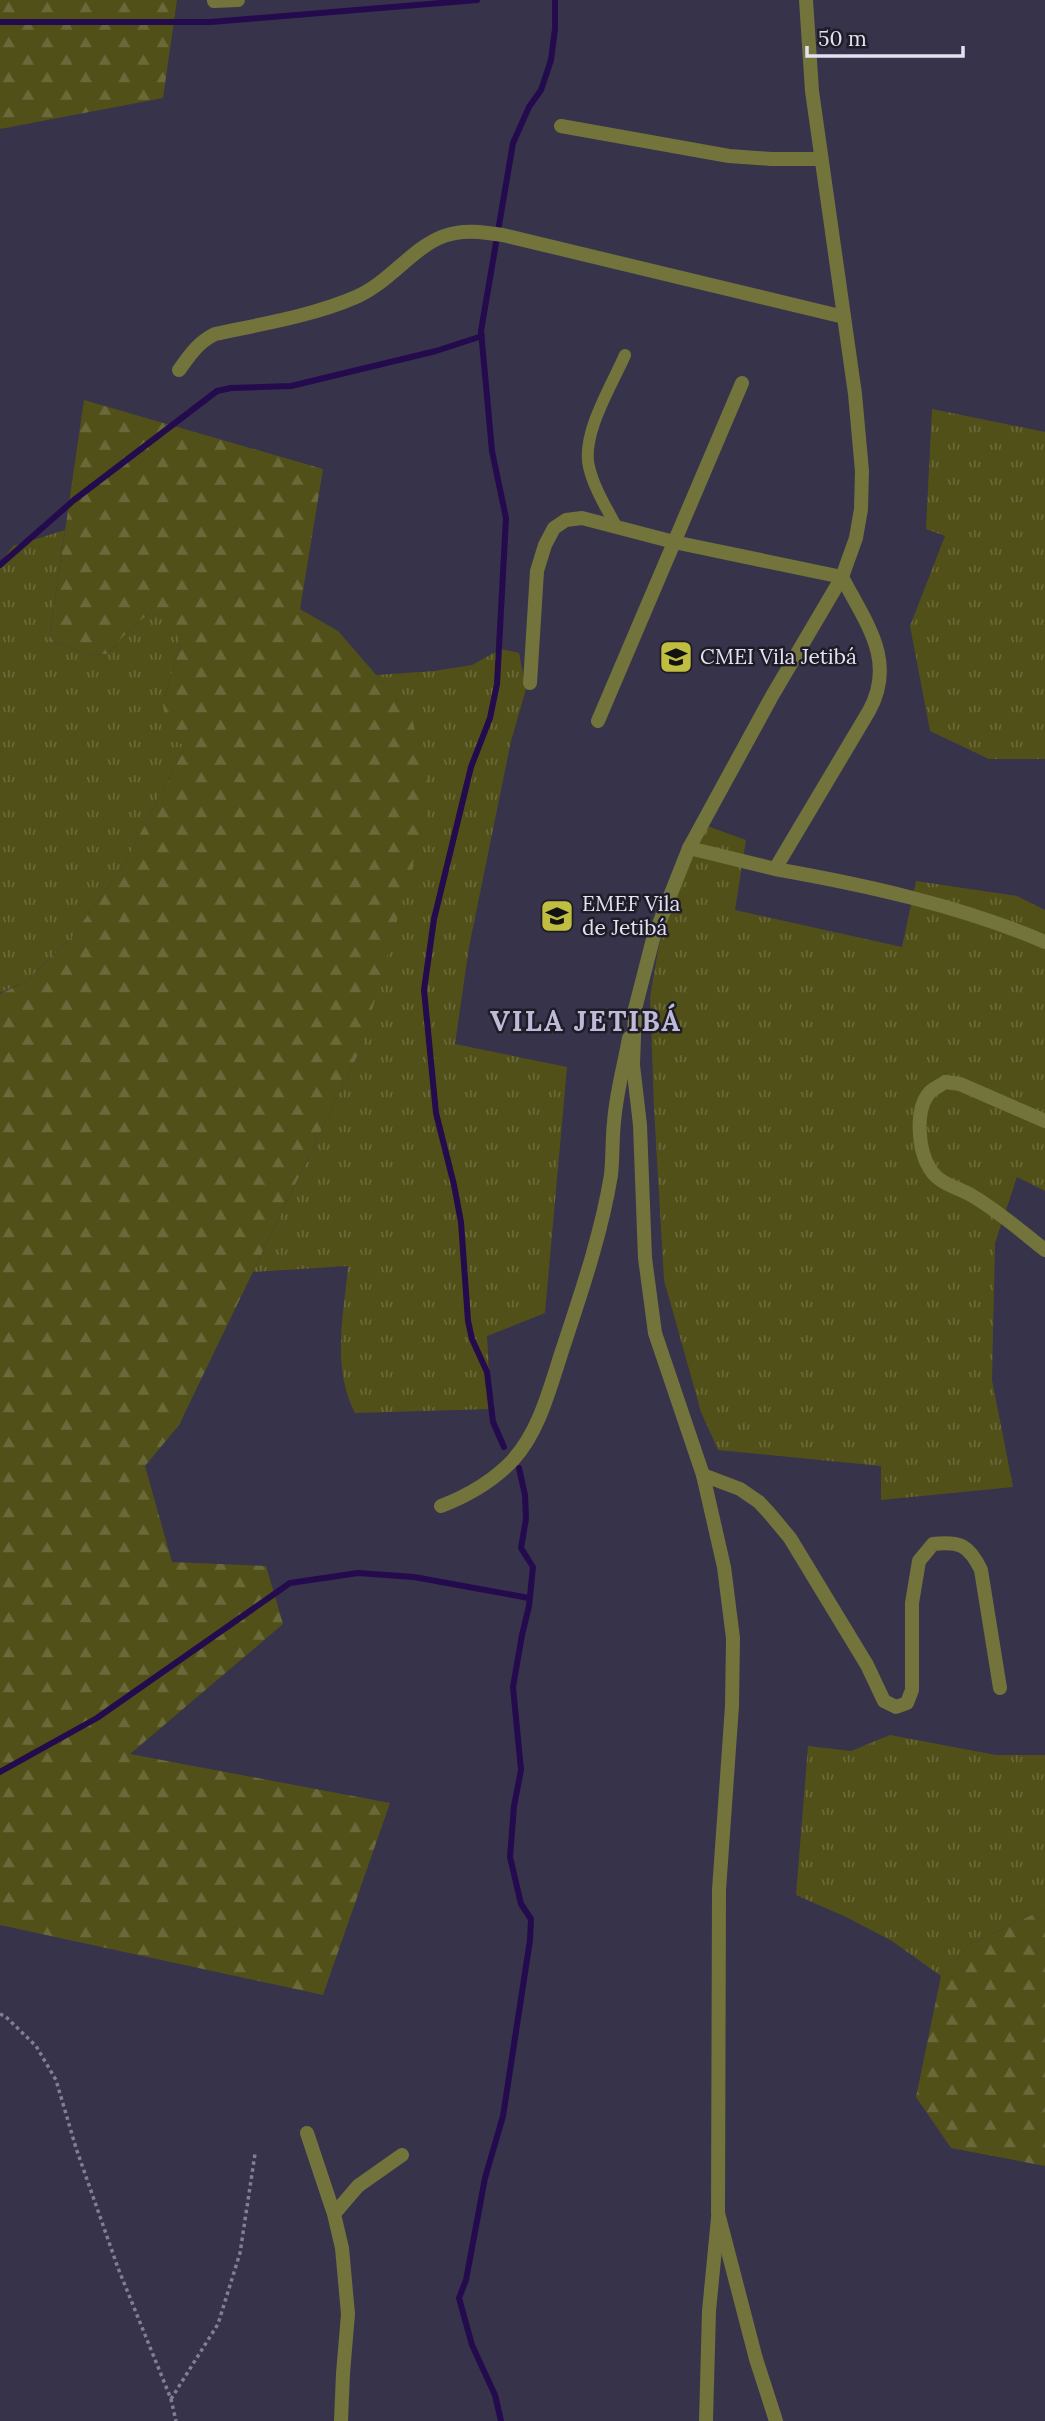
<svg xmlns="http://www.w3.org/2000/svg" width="1045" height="2421" viewBox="0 0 1045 2421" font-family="Lora,serif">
  <defs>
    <pattern id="grass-tufts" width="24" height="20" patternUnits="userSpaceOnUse" patternTransform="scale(1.75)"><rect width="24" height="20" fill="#515018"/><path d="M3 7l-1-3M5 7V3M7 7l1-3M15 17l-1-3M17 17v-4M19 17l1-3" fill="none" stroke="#6a693a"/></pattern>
    <pattern id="forest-firs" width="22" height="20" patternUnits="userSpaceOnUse" patternTransform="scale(1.75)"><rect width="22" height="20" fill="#515018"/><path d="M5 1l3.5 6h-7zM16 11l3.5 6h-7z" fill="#6a693a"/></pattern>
  </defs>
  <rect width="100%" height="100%" fill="#37334b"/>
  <path fill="url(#grass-tufts)" d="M932,409L1045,432V759H989L930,731L910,626L945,536L926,529Z
    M65,530L49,641L90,655L107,654L132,627L150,613L172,617L180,644L163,705L186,746L126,861L72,937L25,982L0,993V563L13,546Z
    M501,649L519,653L526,689L511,741L469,947L455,1044L567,1067L545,1313L487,1336L491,1409L355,1413C331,1366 344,1316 348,1266L253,1272L362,1046L411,715L376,675L434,671L472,665Z
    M699,823L746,840L735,910L902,947L916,881L1017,896L1045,910V1191L1017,1177L995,1243L992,1380L1013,1487L881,1500V1466L718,1450L701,1412L664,1280L654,1108L650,997L659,945Z
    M890,1735L996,1755H1045V1909L968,1945L941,1976L892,1941L846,1917L796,1895L808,1746L851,1751Z"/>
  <path fill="url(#forest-firs)" d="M0,0H177L163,98L0,129Z
    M84,400L323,469L300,609L338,631L411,715L432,795L362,1046L179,1425L145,1466L172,1562L266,1566L283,1624L130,1754L390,1803L323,1995L0,1925V994L25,982L72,937L126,861L186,746L169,739L163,705L180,644L171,617L150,613L132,627L107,654L90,655L49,641Z
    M1045,1909V2166L951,2148L916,2097L941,1976L968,1945Z"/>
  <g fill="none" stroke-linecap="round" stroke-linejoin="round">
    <path stroke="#230b4d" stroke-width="6" d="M0,22H211L477,0
      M0,565L74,500L217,391L231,388L291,386L436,351L482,336
      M504,1447L493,1422L487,1372L472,1339L468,1321L461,1222L454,1185L436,1113L424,990L434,919L471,767L490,718L497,684L506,518L492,451L481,331L513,143L529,107L541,90L551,60L555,29V0
      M0,1772L97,1718L290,1583L358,1573L414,1577L529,1598
      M501,2421L495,2395L472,2345L459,2298L466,2280L485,2178L503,2116L530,1940L531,1919L521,1904L510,1857L514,1806L521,1770L513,1687L522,1635L529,1606L533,1567L521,1548L526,1519L525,1495L519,1468"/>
    <path stroke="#827f93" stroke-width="3.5" stroke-dasharray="3.5 3.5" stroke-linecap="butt" d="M0,2014L5,2016L36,2046L56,2080L76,2148L118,2268L171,2399L176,2421
      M171,2399L218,2324L240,2253L255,2154"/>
    <path stroke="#73733c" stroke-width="12" d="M616,526C606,507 594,488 589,467C581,434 612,385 625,355"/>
    <path stroke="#73733c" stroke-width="14" d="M214,1L238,0
      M561,126L729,156L771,159H821
      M179,370C190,355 197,343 215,334C262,324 312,316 356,297C389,283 413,247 444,236C463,229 483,232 503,235L844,317
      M530,683L537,571L545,545L554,528L566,520L582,518L674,542L842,577C865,622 897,660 869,711L775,869L689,848
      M598,721L742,383
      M775,869C866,885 961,906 1045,942
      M1045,1121L960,1084L945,1082C941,1085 935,1088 931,1091C914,1108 918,1150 930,1169C939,1184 957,1187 971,1195C997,1210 1021,1231 1045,1250
      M703,1475L740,1489L759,1502L770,1514L790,1538L867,1665L884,1701L896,1707L907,1703L912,1690V1603L919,1561L933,1544C960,1541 969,1545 981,1570L1000,1688
      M441,1506C467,1496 494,1480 513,1460C539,1431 549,1391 561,1354C580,1296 601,1236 611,1175C613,1157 612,1139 614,1122C616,1094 624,1066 629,1038
      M307,2133L334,2214
      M341,2421L343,2373L348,2314L342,2248L334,2214L358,2186L402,2155
      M706,2421L709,2311L718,2218"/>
    <path stroke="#73733c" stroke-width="14" d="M776,2421L756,2359L718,2213L719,1890L732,1706L733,1638L724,1567L703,1475L655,1333L645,1258L640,1125L633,1065L635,1009L653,939L689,848L772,696L842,577L856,538L861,509L862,471L855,394L812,91L806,0"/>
  </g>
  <defs>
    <symbol id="school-square" viewBox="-11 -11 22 22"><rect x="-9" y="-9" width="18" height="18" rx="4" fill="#c0be41" stroke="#1e1c27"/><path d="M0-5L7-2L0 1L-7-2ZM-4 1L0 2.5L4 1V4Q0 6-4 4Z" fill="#111"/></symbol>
  </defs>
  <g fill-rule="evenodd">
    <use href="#school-square" x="657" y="638" width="38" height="38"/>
    <use href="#school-square" x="538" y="897" width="38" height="38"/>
  </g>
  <g text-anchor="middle" stroke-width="5" stroke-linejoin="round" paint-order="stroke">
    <g font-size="21" fill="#e4e2f2" stroke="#1e1c27" text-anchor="start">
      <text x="700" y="664">CMEI Vila Jetibá</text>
      <text x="582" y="911">EMEF Vila<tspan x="582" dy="24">de Jetibá</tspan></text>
    </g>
    <g font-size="28" font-weight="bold" letter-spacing="2" fill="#bebad8" stroke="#1e1c27">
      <text x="586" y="1031">VILA JETIBÁ</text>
    </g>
  </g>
  <path d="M807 46v10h156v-10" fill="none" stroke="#e4e2f2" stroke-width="3.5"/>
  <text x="818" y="46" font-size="21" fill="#e4e2f2" stroke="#1e1c27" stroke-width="5" paint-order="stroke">50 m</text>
</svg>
